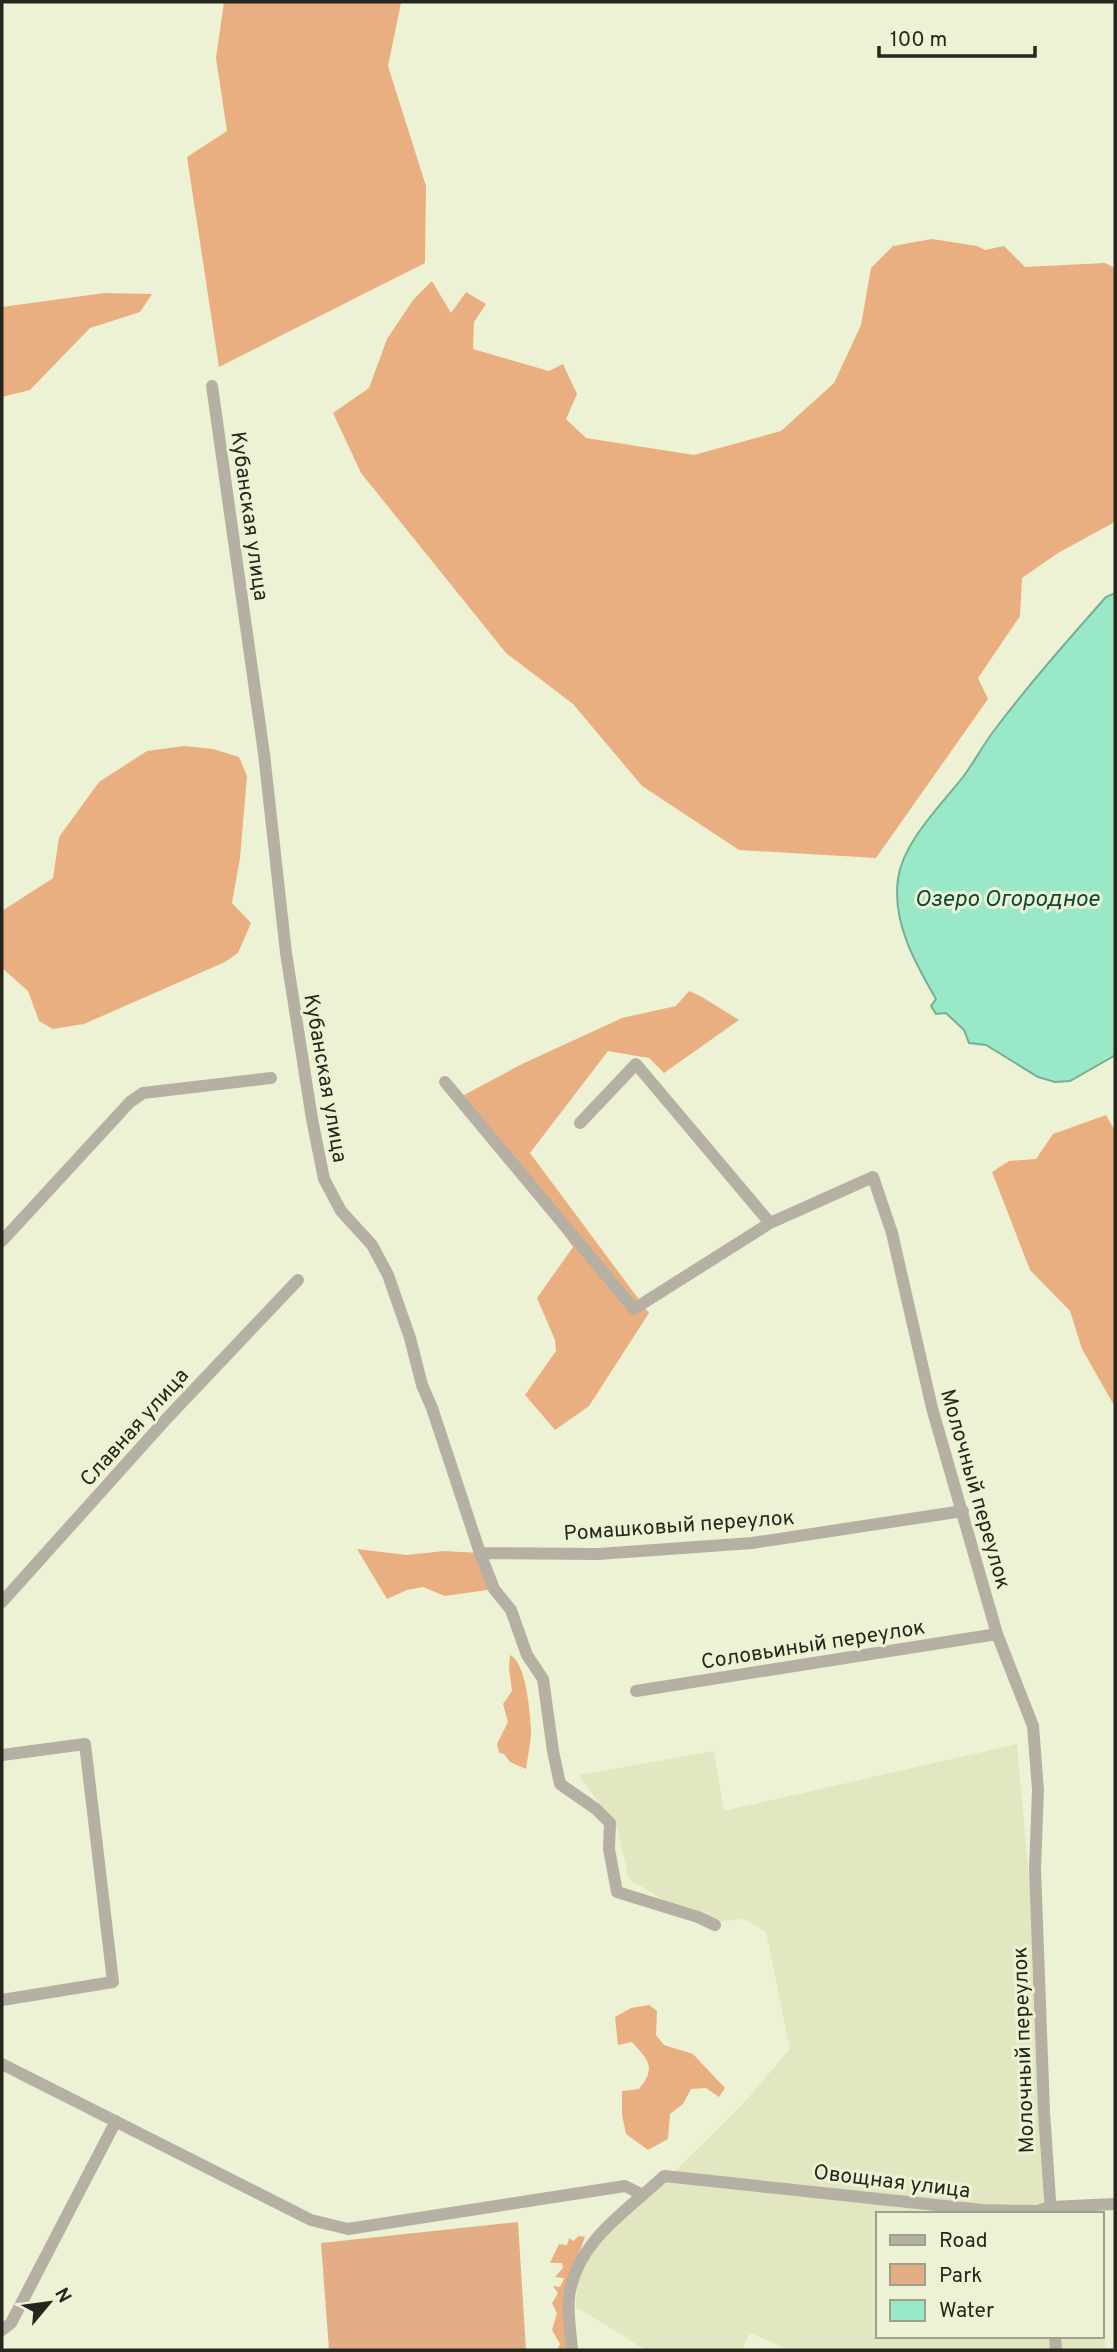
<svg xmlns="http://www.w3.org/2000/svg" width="1117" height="2352" viewBox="0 0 1117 2352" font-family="Overpass,sans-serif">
  <rect width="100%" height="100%" fill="#eef2d4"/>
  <path fill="#e2e7c2" d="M1017,1744L1031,1901L1045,2210L1088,2213L877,2214V2336H1101V2256L1105,2263V2350H790L750,2333L742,2350H646L576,2307L577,2273L596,2238L666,2180L740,2107L790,2049L766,1932L744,1919L722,1921L665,1901L629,1879L617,1828L579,1775L714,1751L724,1811Z"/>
  <path fill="#e3ae85" d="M518,2222L526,2350H329L321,2243Z"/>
  <path fill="#eaaf81" d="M224,2L401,3L388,66L426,186L425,263L219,367L187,157L227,131L216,58Z
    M932,239L977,246L985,250L1004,246L1025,267L1105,263L1115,268V522L1058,553L1022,578L1020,616L978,678L988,699L876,858L739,850L642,786L573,704L506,653L361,473L333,413L369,388L387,339L413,300L432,281L451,313L466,292L486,304L474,322L473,349L549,371L563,364L577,394L566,419L586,438L694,455L781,431L834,383L861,325L871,268L893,246Z
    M104,293L152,294L140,312L90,328L30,390L2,397V307Z
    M184,746L213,749L239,757L247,776L240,858L232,903L251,923L238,953L225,962L84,1024L53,1029L39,1021L28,991L2,968V911L53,878L59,837L99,782L147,751Z
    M689,991L702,997L739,1020L664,1073L649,1058L608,1051L530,1153L649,1313L589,1406L555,1430L525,1395L556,1351L555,1340L537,1298L573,1247L464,1095L522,1064L622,1018L676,1006Z
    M1106,1115L1115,1131V1407L1082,1349L1070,1311L1030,1270L992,1172L1009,1161L1036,1159L1053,1134Z
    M357,1549L407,1555L444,1551L480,1553L494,1589L445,1596L423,1587L407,1590L387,1599Z
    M510,1655C526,1662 530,1712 531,1729C531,1742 528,1756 526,1769L510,1762L504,1754L499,1753L497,1744L508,1722L503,1704L512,1691L509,1668Z
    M649,2005L657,2011L656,2035L664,2045L693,2054L725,2088L719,2097L706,2088L691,2089L683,2104L670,2114L668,2139L648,2150L626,2134L622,2115V2091L639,2089C657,2067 648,2060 632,2042L618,2045L615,2017L631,2008Z
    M579,2236L585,2237L576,2261L567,2350H557L560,2344L552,2330L557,2313L552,2303L558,2293L553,2286L560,2287L564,2278L555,2277L563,2268L562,2263H550L559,2244L567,2245L569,2238L573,2241Z"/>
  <path fill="#99e9c9" stroke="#76af95" stroke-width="2" d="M1115,593V1057L1114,1056L1070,1081L1055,1082L1038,1077L986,1045L969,1043L964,1030L946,1013L936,1014L931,1006L936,999C915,963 892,922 898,879C903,842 941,805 963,777C975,761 984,743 996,728C1030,683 1068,640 1106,597Z"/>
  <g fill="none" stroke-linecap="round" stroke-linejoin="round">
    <path stroke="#b6b0a4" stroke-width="12" d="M212,386L264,754L286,953L312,1119L324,1179L341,1211L372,1245L388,1275L410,1338L422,1385L432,1408L480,1553L494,1589L511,1610L527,1655L543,1679L553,1751L560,1784L596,1809L610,1823L609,1849L617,1892L698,1917L715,1925
      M445,1082L634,1309L770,1223
      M580,1123L636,1064L770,1223L873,1177L892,1233L932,1408L997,1634L1033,1726L1038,1790L1035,1869L1044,2112L1051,2214
      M2,1241L130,1102L143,1093L271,1078
      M480,1553L598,1554L752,1543L963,1511
      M2,1602L169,1416L298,1280
      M636,1691L997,1634
      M2,1755L85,1744L113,1982L2,2000
      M2,2064L311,2220L348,2229L625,2186L643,2195
      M2,2330L11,2323L116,2121
      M1055,2336L1056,2350
      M572,2350C571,2332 566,2309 570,2291C580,2239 628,2210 664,2176L983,2210L1036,2211L1051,2207L1115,2204"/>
  </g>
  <g text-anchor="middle" stroke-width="6" stroke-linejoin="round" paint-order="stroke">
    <g font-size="21" fill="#25271c" stroke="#eef2d4">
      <text transform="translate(250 516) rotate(82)" y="7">Кубанская улица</text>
      <text transform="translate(326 1078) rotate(80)" y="7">Кубанская улица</text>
      <text transform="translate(134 1427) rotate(-48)" y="7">Славная улица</text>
      <text transform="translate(976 1489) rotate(74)" y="7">Молочный переулок</text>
      <text transform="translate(679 1525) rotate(-4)" y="7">Ромашковый переулок</text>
      <text transform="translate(813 1644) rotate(-9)" y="7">Соловьиный переулок</text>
      <text transform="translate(1023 2050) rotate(-92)" y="7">Молочный переулок</text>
      <text transform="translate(892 2181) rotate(7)" y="7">Овощная улица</text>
    </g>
    <g font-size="23" font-style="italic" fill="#044b37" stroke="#eef2d4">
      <text x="1007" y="906">Озеро Огородное</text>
    </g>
  </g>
  <rect width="1117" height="2352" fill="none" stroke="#25271c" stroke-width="7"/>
  <rect x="876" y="2212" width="228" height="126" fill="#eef2d4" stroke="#9ea18a" stroke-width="2"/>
  <rect x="890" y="2235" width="35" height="10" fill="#b6b0a4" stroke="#9ea18a" stroke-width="2"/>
  <text x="939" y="2247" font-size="21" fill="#25271c">Road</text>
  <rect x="890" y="2264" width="35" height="21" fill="#e3ae85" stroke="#9ea18a" stroke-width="2"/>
  <text x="939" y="2282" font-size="21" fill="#25271c">Park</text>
  <rect x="890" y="2300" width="35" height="21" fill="#99e9c9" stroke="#9ea18a" stroke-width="2"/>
  <text x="939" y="2317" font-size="21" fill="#25271c">Water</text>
  <g transform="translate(49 2303) rotate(61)" stroke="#eef2d4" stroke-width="5" paint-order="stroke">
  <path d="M0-5L12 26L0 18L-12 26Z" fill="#25271c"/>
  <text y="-10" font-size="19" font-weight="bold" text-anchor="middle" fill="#25271c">N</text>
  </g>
  <path d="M879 46v10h156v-10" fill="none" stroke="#25271c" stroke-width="3.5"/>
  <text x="890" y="46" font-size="21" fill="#25271c" stroke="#eef2d4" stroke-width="5" paint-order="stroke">100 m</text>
</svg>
